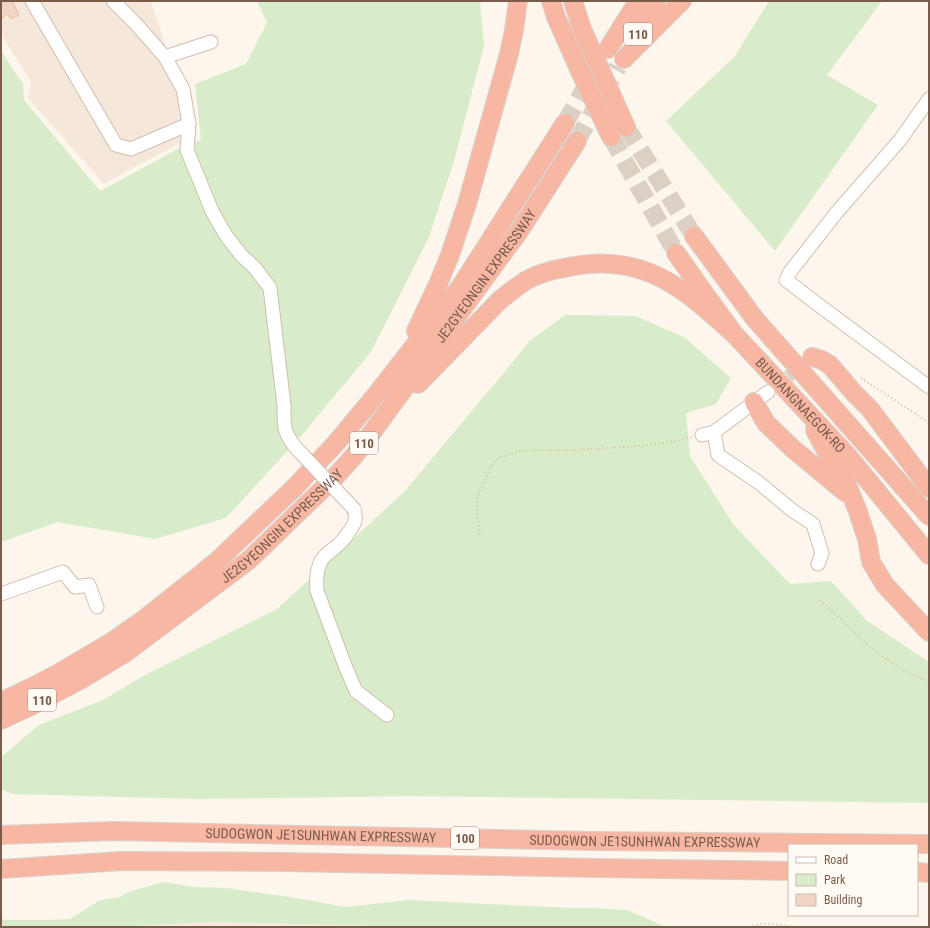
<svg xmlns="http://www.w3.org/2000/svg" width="930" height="928" viewBox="0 0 930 928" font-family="'Roboto Condensed',sans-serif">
  <rect width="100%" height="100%" fill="#fdf6ec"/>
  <path fill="#f5e8da" d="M1,1H151L166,48L180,97L184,120L183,141L104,184L28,98L31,82L1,34Z"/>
  <path fill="#fde8e0" d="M213,922L413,927H119Z"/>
  <path fill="#d8ecc9" d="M257,1H480L484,46L454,161L429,237L371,352L301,436L226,518L155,539L58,522L1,542V51L23,84L24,100L100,191L178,149L201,140L195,84L246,64L267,23Z
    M769,1H882L827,75L878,105L775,251L666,121L735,56Z
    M565,315L635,316L684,337L731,378L716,404L686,413L690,456L733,524L790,584L831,581L866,620L929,662V803L410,796L199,799L12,794L1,789V757L39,725L103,700L145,675L277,609L404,492L531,340Z
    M163,882L194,887L226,888L283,896L347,907L408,900L570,908H593L627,910L666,927H413L213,922L119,927H4L1,920V913L3,920H43L70,919L100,900L121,897L125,893Z"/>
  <path fill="#f3d5c3" stroke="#e6bba3" d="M1,1H12L19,15L11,19L8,14L1,18Z"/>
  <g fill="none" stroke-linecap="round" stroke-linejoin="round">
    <path stroke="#dcd0c4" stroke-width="13" stroke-dasharray="13 6" stroke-linecap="butt" d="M773,388L805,363"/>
    <path stroke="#dcd0c4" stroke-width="18" stroke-dasharray="18 9" stroke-linecap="butt" d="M565,123L605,53
      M626,127L694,236
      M611,137L676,253
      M577,141L618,67"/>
    <defs>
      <path id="minor" d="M32,1L116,145L131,149L189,124
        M113,1L137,25L165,57L183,89L189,124L187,150L212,211L225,234L241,255L255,268L270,288L284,405C284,427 283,433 298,450
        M165,57L211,42
        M929,99L900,140L837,212L790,272L786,280L816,303L929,387
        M714,432L768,392
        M702,435L714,432L718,455L758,482L793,511L813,524L822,553L818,564
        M354,509C355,513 356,518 355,521C353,527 344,540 339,544C333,550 326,553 321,561C316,571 316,581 317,591L346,668L356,691L387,715
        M1,594L63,572L75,587L89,585L97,607"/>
      <g id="highway">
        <path d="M551,1L556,17L583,78L611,137"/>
        <path d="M573,1L582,29L626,127"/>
        <path d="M634,41L656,1"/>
        <path d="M608,49L638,1"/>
        <path d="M624,59L682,1"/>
        <path d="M694,236L755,319L929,516"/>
        <path id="s1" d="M676,253L707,297L735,335L848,456L929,555"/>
        <path d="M416,331L439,282L450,255L467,204L509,54L514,30L518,1"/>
        <path d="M812,357L822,360L830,365L854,393L870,409L924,481L929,488"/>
        <path d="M418,384L500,300C509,293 517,286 527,280C541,272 558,269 574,266C645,253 686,290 735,335"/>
        <path d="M754,402L766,423L792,448L845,492"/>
        <path d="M815,430L832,462L845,480L857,509L867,539L871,562L885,585L929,632"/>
        <path d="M1,702L32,687L57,674L113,641L143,620L216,562L295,487L336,443L376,395L461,286L565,123"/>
        <path id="s2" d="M1,720L33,705L82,679L125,653L249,560L334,478L354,456L373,431L520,230L577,141"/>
        <path id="s3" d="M1,835L115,831L593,841L929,844"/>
        <path d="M1,869L121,861L283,862L596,868L789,871"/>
        <path d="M917,872L929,873"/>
      </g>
    </defs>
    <use href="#minor" stroke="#d1beb0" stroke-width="15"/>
    <use href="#highway" stroke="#dad1cd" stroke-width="20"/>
    <path stroke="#d9b8a5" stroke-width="2" stroke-dasharray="1 3" stroke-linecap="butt" d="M861,378L929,423
      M480,534L477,515V497L492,465L500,457L521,451L545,450H576L641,446L675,441L692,437
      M820,600L870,647L901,669L929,682
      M749,927C764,921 779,925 794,927"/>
    <use href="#minor" stroke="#fff" stroke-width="13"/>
    <use href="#highway" stroke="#f7b7a3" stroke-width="18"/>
    <defs>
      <path id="minor-bridge" d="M298,450L354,509"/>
    </defs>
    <use href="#minor-bridge" stroke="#d1beb0" stroke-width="15" stroke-linecap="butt"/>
    <use href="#minor-bridge" stroke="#fff" stroke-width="13"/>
  </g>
  <g text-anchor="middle" stroke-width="3" stroke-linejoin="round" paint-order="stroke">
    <g fill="#fffaf3" stroke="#a28b7f" stroke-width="1">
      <rect x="624" y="23" width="28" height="22" rx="3"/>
      <rect x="350" y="432" width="28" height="22" rx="3"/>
      <rect x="28" y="689" width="28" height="22" rx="3"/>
      <rect x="451" y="827" width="28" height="22" rx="3"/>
    </g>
    <g font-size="13" font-weight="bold" fill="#7a5c4d">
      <text x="638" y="39">110</text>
      <text x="364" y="448">110</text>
      <text x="42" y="705">110</text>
      <text x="465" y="843">100</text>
    </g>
    <g font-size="14" fill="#7a5c4d" stroke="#fffaf3">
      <text dy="5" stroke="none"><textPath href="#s2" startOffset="667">JE2GYEONGIN EXPRESSWAY</textPath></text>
      <text dy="5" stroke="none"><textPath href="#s1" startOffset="197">BUNDANGNAEGOK-RO</textPath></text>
      <text dy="5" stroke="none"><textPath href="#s2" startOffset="343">JE2GYEONGIN EXPRESSWAY</textPath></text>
      <text dy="5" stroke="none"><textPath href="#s3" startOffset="320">SUDOGWON JE1SUNHWAN EXPRESSWAY</textPath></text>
      <text dy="5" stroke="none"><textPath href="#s3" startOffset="644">SUDOGWON JE1SUNHWAN EXPRESSWAY</textPath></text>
    </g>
  </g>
  <rect width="930" height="928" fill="none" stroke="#7a5c4d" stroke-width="4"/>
  <rect x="788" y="844" width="130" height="72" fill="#fffaf3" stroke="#cabbb1"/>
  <rect x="796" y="857" width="20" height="6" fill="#ffffff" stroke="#cabbb1"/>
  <text x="824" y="864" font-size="12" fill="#7a5c4d">Road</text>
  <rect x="796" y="874" width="20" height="12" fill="#d8ecc9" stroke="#cabbb1"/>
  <text x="824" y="884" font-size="12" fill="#7a5c4d">Park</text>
  <rect x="796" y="894" width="20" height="12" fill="#f3d5c3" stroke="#cabbb1"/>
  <text x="824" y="904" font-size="12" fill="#7a5c4d">Building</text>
</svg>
